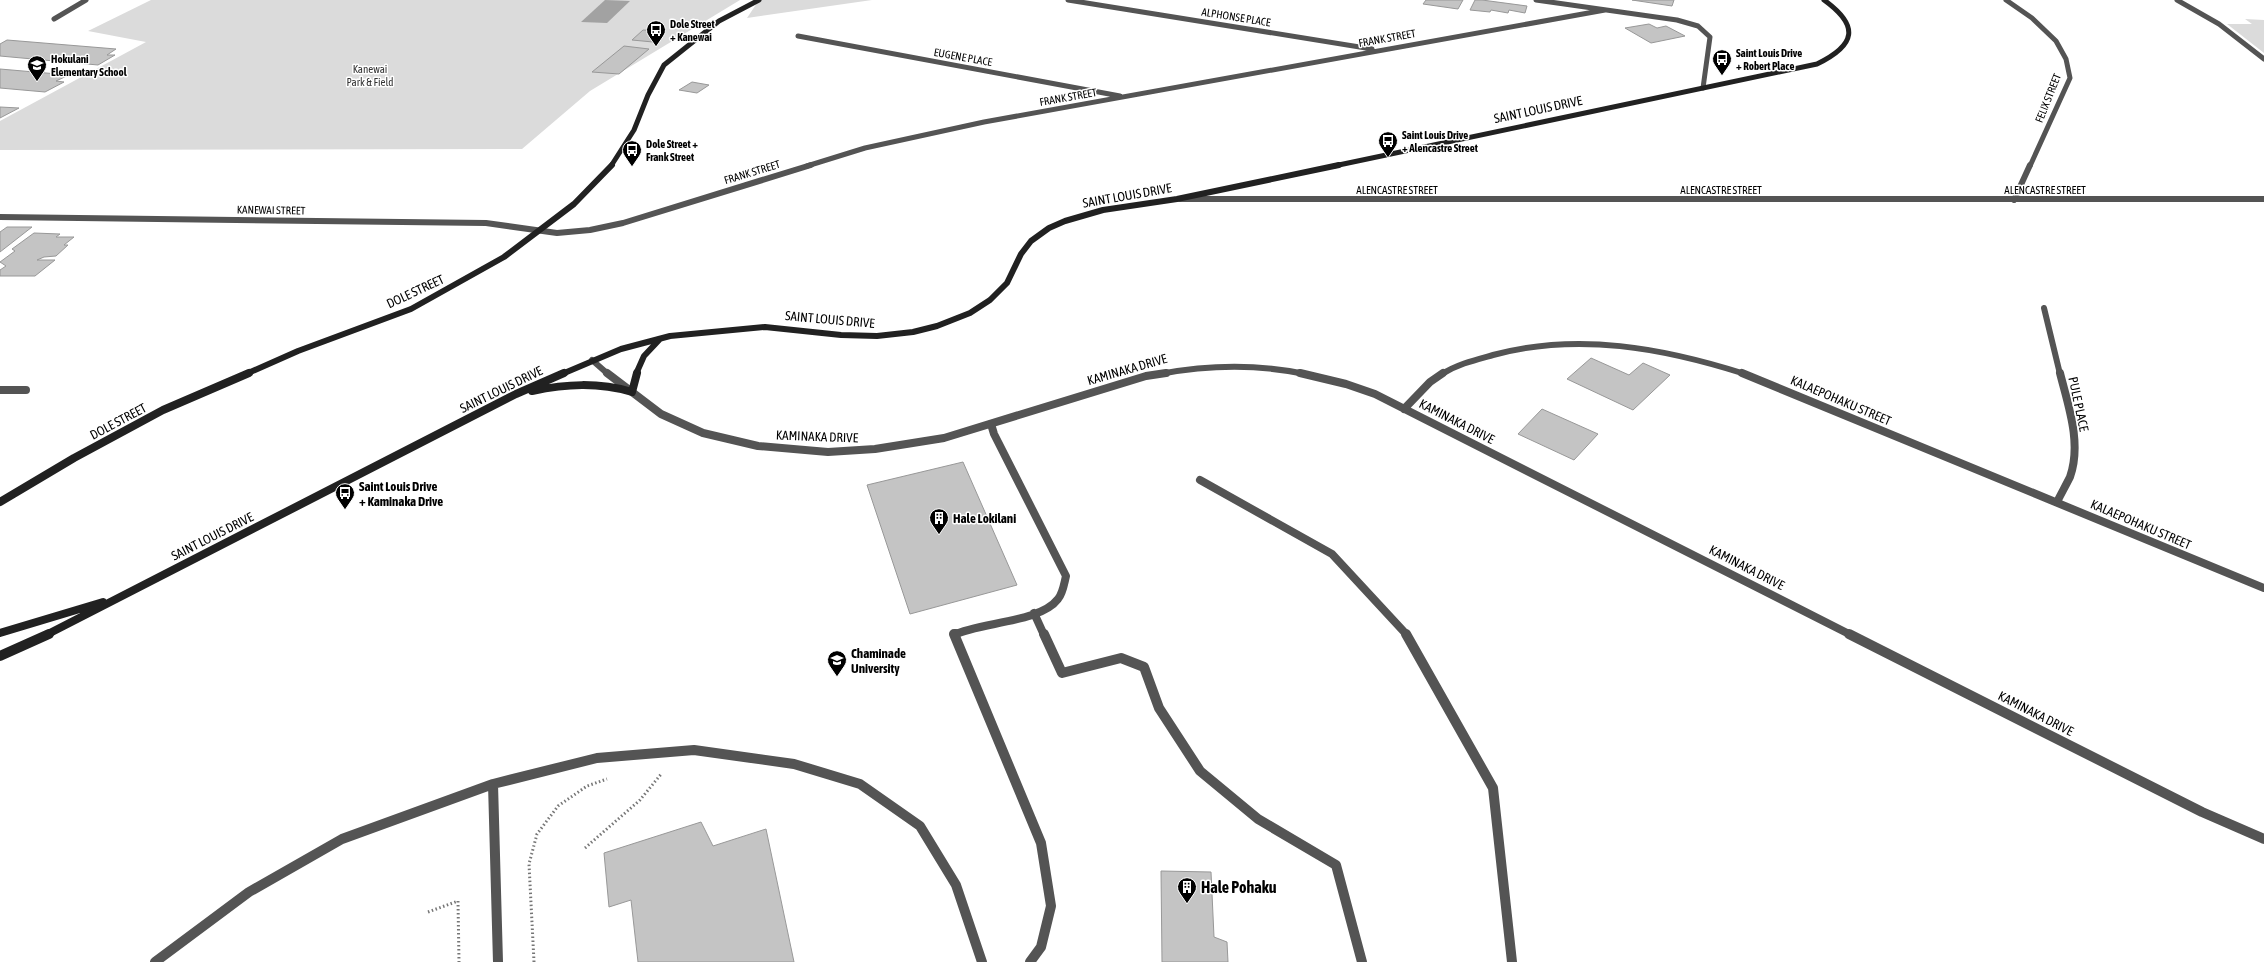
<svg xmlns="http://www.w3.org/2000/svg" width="2264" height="962" viewBox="0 0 2264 962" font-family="'Asap Condensed',sans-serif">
  <rect width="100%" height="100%" fill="#fff"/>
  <path fill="#dbdbdb" d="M151,0H740L590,91L522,149L0,150V121L146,42L88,31Z
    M759,0H872L747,18Z
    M2245,19L2264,20V53L2227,24H2252Z"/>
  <path fill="#a2a2a2" d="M605,0L630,1L607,23L581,22Z"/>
  <path fill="#c4c4c4" stroke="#989898" d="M1426,0H1463L1458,9L1423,4Z
    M1475,0H1482L1527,6L1525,13L1509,10L1508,13L1491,10L1490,12L1470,10Z
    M1632,0H1674L1672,6Z
    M1649,24L1657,28L1666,26L1685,36L1651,43L1625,28Z
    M643,30L665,31L653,42L632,40Z
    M7,40L116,49L107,55H115L98,65L0,56V44Z
    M624,46L649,49L619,74L592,72Z
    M0,69L69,75L56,81L64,82L45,92L0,88Z
    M692,82L709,85L697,93L679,90Z
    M0,107L19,108L0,118Z
    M7,227H32L0,252V232Z
    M34,233L60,234L56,237H74L64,245H68L56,256L44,257L37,260H55L35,276H0V270L6,266L0,262L15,251L12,249Z
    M1591,358L1629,375L1643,363L1670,375L1633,410L1567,379Z
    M1542,409L1598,434L1574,460L1518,434Z
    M963,462L1017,585L910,614L867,485Z
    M701,822L713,846L766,829L794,962H638L631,900L609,907L604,853Z
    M1161,871L1211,872L1214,937L1227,942L1228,962H1162Z"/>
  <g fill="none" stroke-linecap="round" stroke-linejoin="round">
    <path stroke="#767676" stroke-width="3" stroke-dasharray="1.5 2.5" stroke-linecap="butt" d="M585,848L640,800L662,773
      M428,912L458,901L459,962
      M534,962L529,864L537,834L558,806L587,786L607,779"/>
    <path stroke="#545454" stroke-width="8" d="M1200,480L1332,554L1407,635
      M1034,613L1044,635
      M954,635C979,622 1040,623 1058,599C1063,593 1064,584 1066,576L994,434L991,424"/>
    <path stroke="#545454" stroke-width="10" d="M956,634H954L1041,843L1051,906L1041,947L1030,962
      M1044,634L1062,673L1121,658L1144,667L1159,708L1200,771L1258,819L1336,865L1362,962
      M1406,634L1493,788L1512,962
      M493,784L498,962
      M155,962L249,892L342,839L493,784L597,758L694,750L794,764L860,784L920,826L956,885L982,962"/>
    <path stroke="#545454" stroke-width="5" d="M1068,0L1372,49
      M1536,0L1677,20L1698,26L1710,37L1703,88
      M2006,0L2032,18L2056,41L2066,59L2070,78L2030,166
      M2177,0L2219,24L2264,59
      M54,19L86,0
      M798,36L1120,96
      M807,166L865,148L984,122L1605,10"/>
    <path stroke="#545454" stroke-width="6" d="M1180,199H2264
      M2014,200L2030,165
      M0,217L486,223L557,233L590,230L623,223L811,165
      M2044,308L2060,374
      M592,360L608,374
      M1160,374C1208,365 1257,364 1305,374
      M1442,374C1458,364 1475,360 1493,355C1578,332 1663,348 1745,374"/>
    <path stroke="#545454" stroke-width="8" d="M607,373L661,414L703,433L758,446L828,452L875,449L944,438L1146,376L1166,373
      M1300,373L1346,384L1375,394L1851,635
      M1742,373L2264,588
      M0,390H26
      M1404,409L1430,382L1443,373
      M2057,502C2061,494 2066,485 2070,477C2082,443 2068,405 2060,373"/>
    <path stroke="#545454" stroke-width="10" d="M1849,634L2202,812L2264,839"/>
    <path stroke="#212121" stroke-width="5" d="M611,166L634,130L648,95L664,65L719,21L759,0
      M1334,166L1817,64C1856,45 1860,26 1824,0"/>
    <path stroke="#212121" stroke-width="6" d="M246,374L298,351L411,309L504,257L574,204L612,165
      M562,374L621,349L670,336L765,327L841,335L877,336L913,332L937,326L970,313L990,300L1007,283L1021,254L1031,241L1049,228L1065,221L1103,210L1177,199L1339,165
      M636,374L644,356L660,339"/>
    <path stroke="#212121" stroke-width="8" d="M532,391C566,384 598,382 632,392L637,373
      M0,502L74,458L163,410L249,373
      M0,633L103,602
      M46,635L516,394L564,373"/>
    <path stroke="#212121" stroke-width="10" d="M0,656L49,634"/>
  </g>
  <defs>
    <symbol id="bus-pin" viewBox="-11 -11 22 30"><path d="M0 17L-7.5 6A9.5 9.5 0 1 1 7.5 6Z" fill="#000" stroke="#fff"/><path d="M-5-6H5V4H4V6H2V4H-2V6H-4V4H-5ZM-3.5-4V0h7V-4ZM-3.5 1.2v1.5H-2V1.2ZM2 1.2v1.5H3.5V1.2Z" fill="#fff"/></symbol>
    <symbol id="school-pin" viewBox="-11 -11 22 30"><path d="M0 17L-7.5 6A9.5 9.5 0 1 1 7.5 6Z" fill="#000" stroke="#fff"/><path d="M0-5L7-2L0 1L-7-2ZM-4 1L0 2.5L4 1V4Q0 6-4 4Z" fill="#fff"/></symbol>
    <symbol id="building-pin" viewBox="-11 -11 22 30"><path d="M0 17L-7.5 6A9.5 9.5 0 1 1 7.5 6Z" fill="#000" stroke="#fff"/><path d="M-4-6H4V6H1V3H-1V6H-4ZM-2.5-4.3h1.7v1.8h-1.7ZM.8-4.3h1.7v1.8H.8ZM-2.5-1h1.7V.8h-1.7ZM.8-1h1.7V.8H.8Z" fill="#fff"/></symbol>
    <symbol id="university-pin" viewBox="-11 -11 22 30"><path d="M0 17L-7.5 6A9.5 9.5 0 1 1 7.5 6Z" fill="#000" stroke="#fff"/><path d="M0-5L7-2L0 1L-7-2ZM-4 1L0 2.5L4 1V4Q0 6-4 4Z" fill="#fff"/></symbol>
  </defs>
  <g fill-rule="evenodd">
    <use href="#bus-pin" x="645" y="19" width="22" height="30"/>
    <use href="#bus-pin" x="1711" y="48" width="22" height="30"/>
    <use href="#school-pin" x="26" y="54" width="22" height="30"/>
    <use href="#bus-pin" x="1377" y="130" width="22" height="30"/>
    <use href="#bus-pin" x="621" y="139" width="22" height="30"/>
    <use href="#bus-pin" x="334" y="482" width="22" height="30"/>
    <use href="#building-pin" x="928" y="507" width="22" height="30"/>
    <use href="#university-pin" x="826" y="649" width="22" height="30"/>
    <use href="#building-pin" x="1176" y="876" width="22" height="30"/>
  </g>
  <g text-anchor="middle" stroke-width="3" stroke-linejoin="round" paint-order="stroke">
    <g font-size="11" fill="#000" stroke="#fff">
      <text transform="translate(1236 17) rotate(9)" y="4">ALPHONSE PLACE</text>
      <text transform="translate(1387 38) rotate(-10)" y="4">FRANK STREET</text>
      <text transform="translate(963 57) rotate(10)" y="4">EUGENE PLACE</text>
      <text transform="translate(1068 97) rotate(-10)" y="4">FRANK STREET</text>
      <text transform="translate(2048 98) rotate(-68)" y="4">FELIX STREET</text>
      <text transform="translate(752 172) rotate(-17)" y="4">FRANK STREET</text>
      <text x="1397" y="194">ALENCASTRE STREET</text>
      <text x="1721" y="194">ALENCASTRE STREET</text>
      <text x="2045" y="194">ALENCASTRE STREET</text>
      <text transform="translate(271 210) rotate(1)" y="4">KANEWAI STREET</text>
    </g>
    <g font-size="11" font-weight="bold" fill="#000" stroke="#fff" text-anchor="start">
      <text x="670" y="28">Dole Street<tspan x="670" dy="13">+ Kanewai</tspan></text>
      <text x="1736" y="57">Saint Louis Drive<tspan x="1736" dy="13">+ Robert Place</tspan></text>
      <text x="51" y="63">Hokulani<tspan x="51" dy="13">Elementary School</tspan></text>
      <text x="1402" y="139">Saint Louis Drive<tspan x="1402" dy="13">+ Alencastre Street</tspan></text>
      <text x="646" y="148">Dole Street +<tspan x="646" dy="13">Frank Street</tspan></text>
    </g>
    <g font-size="11" fill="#323232" stroke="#fff">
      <text x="370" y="73">Kanewai<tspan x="370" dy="13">Park &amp; Field</tspan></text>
    </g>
    <g font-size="13" fill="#000" stroke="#fff">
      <text transform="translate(1538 109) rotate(-12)" y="5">SAINT LOUIS DRIVE</text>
      <text transform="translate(1127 195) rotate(-10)" y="5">SAINT LOUIS DRIVE</text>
      <text transform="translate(415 291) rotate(-25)" y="5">DOLE STREET</text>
      <text transform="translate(830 319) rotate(5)" y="5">SAINT LOUIS DRIVE</text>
      <text transform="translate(1127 369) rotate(-16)" y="5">KAMINAKA DRIVE</text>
      <text transform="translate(501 389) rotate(-26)" y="5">SAINT LOUIS DRIVE</text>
      <text transform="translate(1841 400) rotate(23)" y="5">KALAEPOHAKU STREET</text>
      <text transform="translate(2079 404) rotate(78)" y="5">PULE PLACE</text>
      <text transform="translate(118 421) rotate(-28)" y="5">DOLE STREET</text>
      <text transform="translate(1457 421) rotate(27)" y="5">KAMINAKA DRIVE</text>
      <text transform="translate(817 436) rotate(2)" y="5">KAMINAKA DRIVE</text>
      <text transform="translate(2141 524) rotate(23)" y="5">KALAEPOHAKU STREET</text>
      <text transform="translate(212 536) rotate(-27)" y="5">SAINT LOUIS DRIVE</text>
      <text transform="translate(1747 567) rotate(27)" y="5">KAMINAKA DRIVE</text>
      <text transform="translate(2036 713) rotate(27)" y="5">KAMINAKA DRIVE</text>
    </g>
    <g font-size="13" font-weight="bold" fill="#000" stroke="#fff" text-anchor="start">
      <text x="359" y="491">Saint Louis Drive<tspan x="359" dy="15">+ Kaminaka Drive</tspan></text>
      <text x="953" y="523">Hale Lokilani</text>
      <text x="851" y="658">Chaminade<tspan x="851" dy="15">University</tspan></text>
    </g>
    <g font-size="16" font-weight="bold" fill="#000" stroke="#fff" text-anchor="start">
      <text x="1201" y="893">Hale Pohaku</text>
    </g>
  </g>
</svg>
